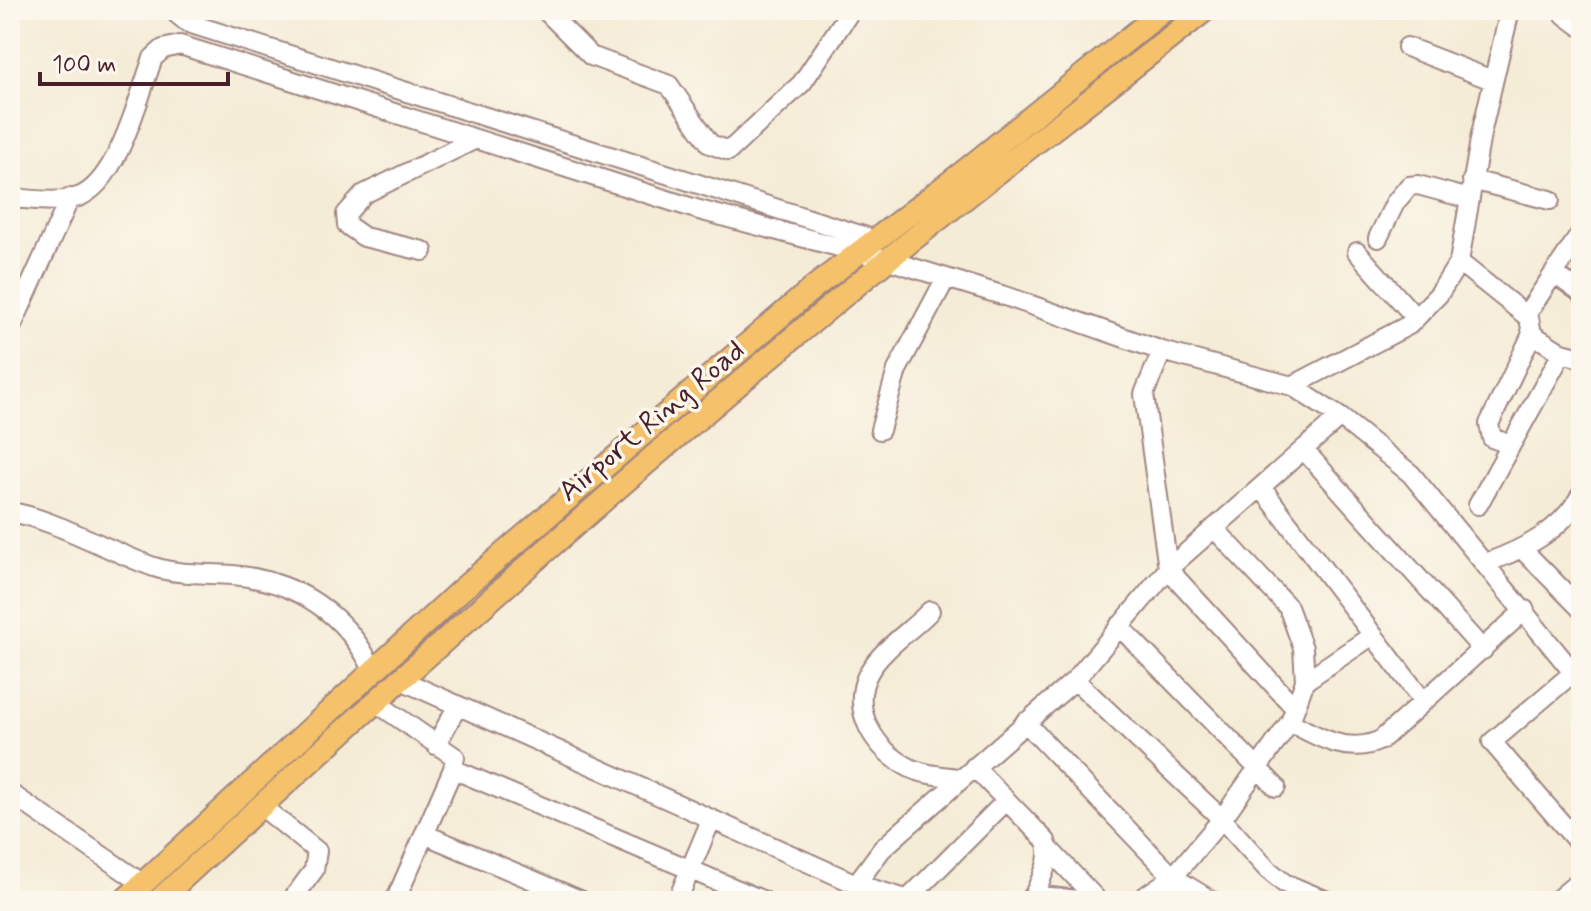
<svg xmlns="http://www.w3.org/2000/svg" width="1591" height="911" viewBox="0 0 1591 911" font-family="Mynerve,sans-serif">
  <rect width="100%" height="100%" fill="#fbf7ec"/>
  <filter id="ink" filterUnits="userSpaceOnUse"><feTurbulence type="fractalNoise" baseFrequency=".0125" numOctaves="2"/><feDisplacementMap in="SourceGraphic" scale="16" xChannelSelector="R" yChannelSelector="G"/><feConvolveMatrix kernelMatrix="1 2 1 2 8 2 1 2 1" color-interpolation-filters="sRGB"/></filter>
  <filter id="wash" filterUnits="userSpaceOnUse"><feTurbulence type="fractalNoise" baseFrequency=".006" numOctaves="4" result="noise"/><feDisplacementMap in="SourceGraphic" scale="32" xChannelSelector="R" yChannelSelector="G"/><feGaussianBlur stdDeviation="1.8" result="paint"/><feColorMatrix in="noise" values="0 0 0 0 0 0 0 0 0 0 0 0 0 0 0 0 0 1.4 0 .05"/><feComposite in="paint" operator="in"/></filter>
  <g filter="url(#wash)">
    <rect width="100%" height="100%" fill="#f5ecd7"/>
  </g>
  <g filter="url(#ink)">
    <g fill="none" stroke-linecap="round" stroke-linejoin="round">
      <defs>
        <path id="minor" d="M172,10L188,23L876,240
          M545,10L591,56L669,85L710,144L729,151L802,83L851,10
          M1565,15L1581,27
          M1407,47L1492,80
          M1472,180L1550,200
          M10,198C30,199 60,204 78,197C118,183 139,95 153,58L163,49L180,45L699,210L888,260L1008,297L1162,351L1292,386L1340,417L1411,474L1581,682
          M1378,238L1395,203L1409,186L1418,185L1469,199
          M423,251L364,237L347,225L346,214L364,194L476,139
          M1357,252L1416,318
          M1459,262L1529,318L1532,334L1489,424L1492,438L1511,445L1562,353
          M1555,274L1581,293
          M1526,315L1581,233
          M10,330L70,198
          M1532,334L1562,353L1581,358
          M1162,351L1144,394L1168,569L1295,708
          M1292,386L1409,325L1439,294L1459,262L1481,134L1510,10
          M880,430L897,370L946,278
          M1304,450L1483,650
          M1261,487L1423,701
          M1478,505L1511,445
          M10,512C49,517 113,553 154,567C178,575 207,573 233,575C296,581 346,613 373,670
          M1522,549L1581,609
          M1486,563C1524,549 1560,532 1581,495
          M930,611C912,630 882,649 869,672C848,710 876,751 910,768C924,775 944,776 959,778
          M1119,626L1276,787
          M1574,672L1492,742L1581,846
          M399,679L856,884L913,901
          M1075,680L1222,819L1267,869L1284,883L1327,901
          M1305,681L1373,635
          M374,701L455,757L453,769L395,901
          M1025,722L1173,877L1212,901
          M1290,722C1319,738 1349,755 1381,740L1525,610
          M436,745L457,707
          M974,767L1046,841C1053,859 1041,878 1034,895
          M453,769L764,901
          M10,793L142,883
          M261,806L317,851L314,870L291,901
          M424,834L582,901
          M1050,850L1098,901
          M856,884L882,849L902,831L1075,680L1168,569L1340,417
          M908,899L1006,801
          M677,901L711,820
          M1027,901L1034,895L1085,901
          M1138,901L1173,877L1222,819L1290,722L1305,681L1303,648L1288,607L1214,528
          M1556,901L1581,880"/>
        <path id="major" d="M124,901L460,591L813,288L966,170L1164,10
          M158,901C378,697 601,498 831,306C953,204 1081,109 1205,10"/>
      </defs>
      <use href="#minor" stroke="#a08681" stroke-width="22"/>
      <use href="#major" stroke="#a08681" stroke-width="26"/>
      <use href="#minor" stroke="#fff" stroke-width="18"/>
      <use href="#major" stroke="#f5c16b" stroke-width="22"/>
    </g>
  </g>
  <g text-anchor="middle" stroke-width="7" stroke-linejoin="round" paint-order="stroke">
    <g font-size="30" fill="#4a1f2b" stroke="#fbf7ec">
      <text transform="translate(651 420) rotate(-40)" y="10">Airport Ring Road</text>
    </g>
  </g>
  <rect width="1591" height="911" fill="none" stroke="#fbf7ec" stroke-width="40"/>
  <path d="M40 72v12h188v-12" fill="none" stroke="#4a1f2b" stroke-width="4"/>
  <text x="52" y="72" font-size="24" fill="#4a1f2b" stroke="#fbf7ec" stroke-width="6" paint-order="stroke">100 m</text>
</svg>
